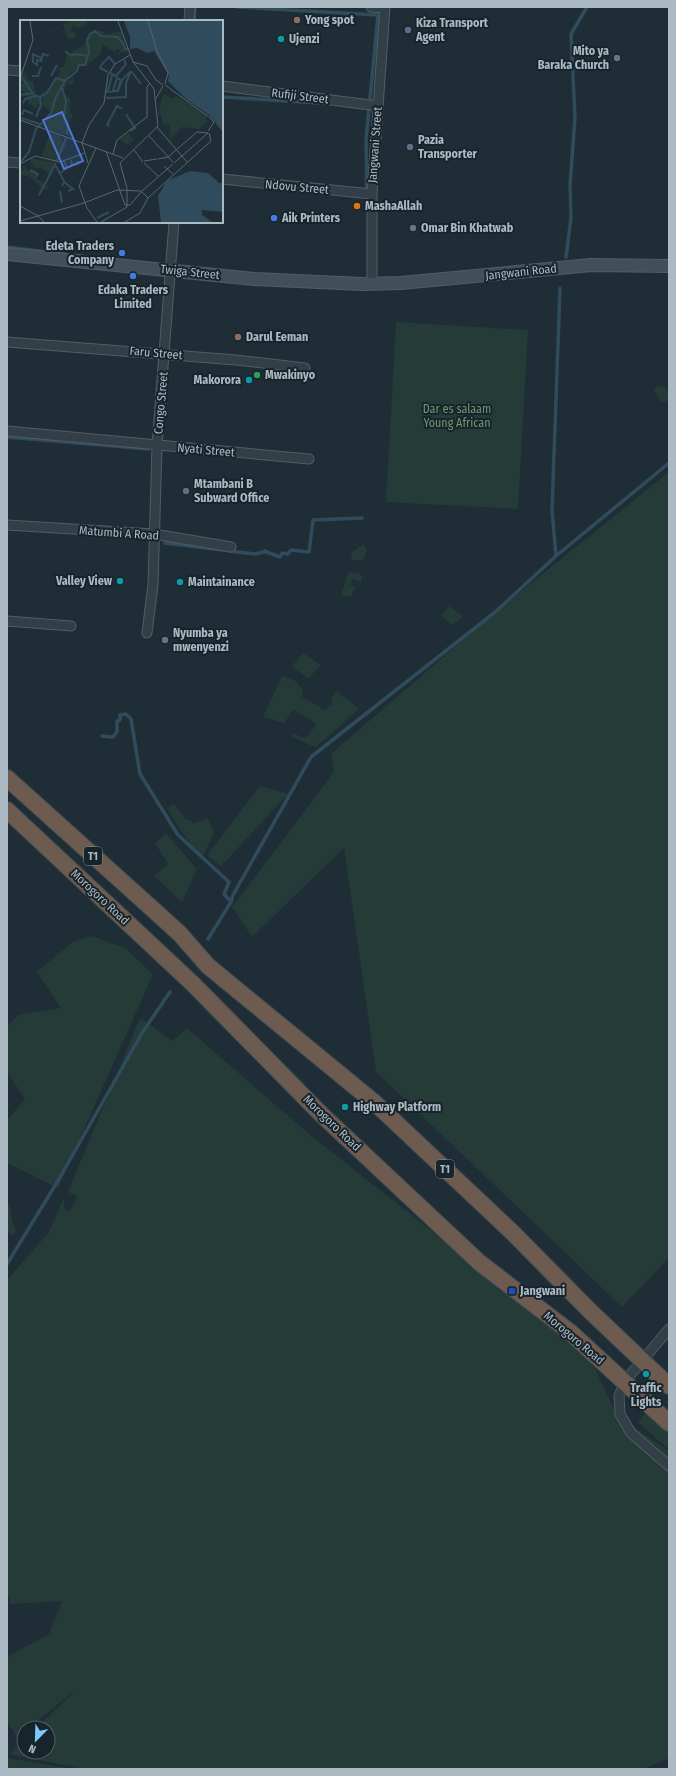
<svg xmlns="http://www.w3.org/2000/svg" width="676" height="1776" viewBox="0 0 676 1776" font-family="'Fira Sans Condensed',sans-serif">
  <rect width="100%" height="100%" fill="#1f2e36"/>
  <path fill="#243b37" d="M396,322L528,330L518,509L386,502Z
    M659,386L668,389L667,392L669,398L665,402L660,401L654,390L655,387Z
    M669,472V1258L622,1307L376,1072L344,848L252,937L232,907L334,772L331,754L494,613Z
    M364,544L367,550L363,560H351L352,552Z
    M348,572L360,574L362,578L361,582L353,579L350,585L355,587L351,597L341,595Z
    M450,606L463,617L452,625L441,615Z
    M303,653L321,665L308,679L292,666Z
    M282,676L294,680L303,690L302,697L325,710L332,705L331,699L337,691L359,709L317,746H312L291,736L294,733L297,735L306,738L317,724L293,710L284,723L263,717Z
    M260,786L288,794L221,866L207,855Z
    M174,804L186,820H190L193,824L208,818L214,832L203,856L189,843L167,808Z
    M166,833L197,869L182,902L154,876L168,864L155,843Z
    M92,936L125,948L153,974L58,1188L7,1163V1120L25,1099L7,1072V1027L18,1015L61,1008L37,972L74,941Z
    M140,1018L173,1041L187,1028L309,1134L484,1272L584,1345L617,1416L669,1451V1758L643,1769H83L9,1754L24,1740V1752H48V1728H36L77,1689L28,1728H24V1731L17,1737L7,1722V1657L49,1634L62,1601L11,1604L7,1591V1280L49,1232L64,1197V1205L67,1212L75,1203L77,1196L68,1192Z
    M7,1205H10L12,1221L16,1230L13,1236L7,1232Z
    M649,1409L669,1433V1450L638,1422Z
    M7,1758L73,1769H7Z"/>
  <g fill="none" stroke-linecap="round" stroke-linejoin="round">
    <path stroke="#304c5c" stroke-width="3.5" d="M237,7L378,15L366,140L367,200
      M194,21L195,7
      M222,97L319,103
      M7,247L64,254
      M566,257L571,218L570,185L575,117L571,34L587,7
      M7,437L148,449
      M165,543L223,550
      M229,551L255,554L264,552V551L280,557L282,553L288,554L291,550L309,552L313,520L362,518
      M556,556L552,510L560,288
      M102,736L113,737L117,732V721L120,720V715L126,714L131,719L140,774L178,835L229,882L224,894L231,902
      M208,939L231,902L233,895L311,757L494,613L556,556L669,463
      M7,1264L59,1179L142,1033L170,992"/>
    <defs>
      <path id="street" d="M371,7L385,8
        M189,21L190,7
        M7,70L21,71
        M222,86L378,106
        M7,162L21,163
        M222,179L372,194
        M372,283V194L385,7
        M7,342L236,360L305,368
        M7,431L309,459
        M7,525L154,534L231,547
        M7,621L71,626
        M147,633L153,585L157,446L174,222
        M669,1329L625,1381L619,1396L620,1414L631,1433L669,1466"/>
      <path id="secondary" d="M7,254L254,279L362,284L401,283L591,265L669,266"/>
      <path id="highway" d="M7,778L157,913L180,934L208,966L375,1103L513,1233L590,1311L669,1386
        M7,810L193,984L321,1114L480,1263L570,1332L669,1423"/>
    </defs>
    <use href="#street" stroke="#505d65" stroke-width="11"/>
    <use href="#secondary" stroke="#505d65" stroke-width="14"/>
    <use href="#highway" stroke="#3d4a51" stroke-width="18"/>
    <use href="#street" stroke="#323f47" stroke-width="9"/>
    <use href="#secondary" stroke="#404f5a" stroke-width="12"/>
    <use href="#highway" stroke="#6d5b4f" stroke-width="16"/>
  </g>
  <g fill="#8d6e63" stroke="#18242b" stroke-width="1.5">
    <circle cx="297" cy="20" r="4"/>
    <circle cx="238" cy="337" r="4"/>
  </g>
  <g fill="#5c6f8a" stroke="#18242b" stroke-width="1.5">
    <circle cx="408" cy="30" r="4"/>
    <circle cx="410" cy="147" r="4"/>
    <circle cx="186" cy="491" r="4"/>
  </g>
  <g fill="#0f9aa8" stroke="#18242b" stroke-width="1.5">
    <circle cx="281" cy="39" r="4"/>
    <circle cx="249" cy="380" r="4"/>
    <circle cx="120" cy="581" r="4"/>
    <circle cx="180" cy="582" r="4"/>
    <circle cx="345" cy="1107" r="4"/>
    <circle cx="646" cy="1374" r="4"/>
  </g>
  <g fill="#6b7280" stroke="#18242b" stroke-width="1.5">
    <circle cx="617" cy="58" r="4"/>
    <circle cx="413" cy="228" r="4"/>
    <circle cx="165" cy="640" r="4"/>
  </g>
  <circle fill="#e8710a" stroke="#18242b" stroke-width="1.5" cx="357" cy="206" r="4"/>
  <g fill="#3f7fe0" stroke="#18242b" stroke-width="1.5">
    <circle cx="274" cy="218" r="4"/>
    <circle cx="122" cy="253" r="4"/>
    <circle cx="133" cy="276" r="4"/>
  </g>
  <circle fill="#2e9e5b" stroke="#18242b" stroke-width="1.5" cx="257" cy="375" r="4"/>
  <rect fill="#1a4fb4" stroke="#18242b" stroke-width="1.5" x="508" y="1287" width="8" height="8" rx="2"/>
  <g text-anchor="middle" stroke-width="4" stroke-linejoin="round" paint-order="stroke">
    <g fill="#18242b" stroke="#808d96" stroke-width="1">
      <rect x="84" y="847" width="18" height="18" rx="3"/>
      <rect x="436" y="1160" width="18" height="18" rx="3"/>
    </g>
    <g font-size="11" font-weight="bold" fill="#acbac4">
      <text x="93" y="860">T1</text>
      <text x="445" y="1173">T1</text>
    </g>
    <g font-size="12" font-weight="bold" fill="#acbac4" stroke="#18242b" text-anchor="start">
      <text x="305" y="24">Yong spot</text>
      <text x="416" y="27">Kiza Transport<tspan x="416" dy="14">Agent</tspan></text>
      <text x="289" y="43">Ujenzi</text>
      <text x="609" y="55" text-anchor="end">Mito ya<tspan x="609" dy="14">Baraka Church</tspan></text>
      <text x="418" y="144">Pazia<tspan x="418" dy="14">Transporter</tspan></text>
      <text x="365" y="210">MashaAllah</text>
      <text x="282" y="222">Aik Printers</text>
      <text x="421" y="232">Omar Bin Khatwab</text>
      <text x="114" y="250" text-anchor="end">Edeta Traders<tspan x="114" dy="14">Company</tspan></text>
      <text x="133" y="294" text-anchor="middle">Edaka Traders<tspan x="133" dy="14">Limited</tspan></text>
      <text x="246" y="341">Darul Eeman</text>
      <text x="265" y="379">Mwakinyo</text>
      <text x="241" y="384" text-anchor="end">Makorora</text>
      <text x="194" y="488">Mtambani B<tspan x="194" dy="14">Subward Office</tspan></text>
      <text x="112" y="585" text-anchor="end">Valley View</text>
      <text x="188" y="586">Maintainance</text>
      <text x="173" y="637">Nyumba ya<tspan x="173" dy="14">mwenyenzi</tspan></text>
      <text x="353" y="1111">Highway Platform</text>
      <text x="520" y="1295">Jangwani</text>
      <text x="646" y="1392" text-anchor="middle">Traffic<tspan x="646" dy="14">Lights</tspan></text>
    </g>
    <g font-size="12" fill="#acbac4" stroke="#18242b">
      <text transform="translate(300 96) rotate(7)" y="4">Rufiji Street</text>
      <text transform="translate(375 145) rotate(-86)" y="4">Jangwani Street</text>
      <text transform="translate(297 187) rotate(5)" y="4">Ndovu Street</text>
      <text transform="translate(190 272) rotate(6)" y="4">Twiga Street</text>
      <text transform="translate(521 272) rotate(-6)" y="4">Jangwani Road</text>
      <text transform="translate(156 353) rotate(5)" y="4">Faru Street</text>
      <text transform="translate(161 403) rotate(-85)" y="4">Congo Street</text>
      <text transform="translate(206 450) rotate(5)" y="4">Nyati Street</text>
      <text transform="translate(119 533) rotate(4)" y="4">Matumbi A Road</text>
      <text transform="translate(100 897) rotate(43)" y="4">Morogoro Road</text>
      <text transform="translate(332 1123) rotate(44)" y="4">Morogoro Road</text>
      <text transform="translate(574 1338) rotate(40)" y="4">Morogoro Road</text>
    </g>
    <g font-size="12" fill="#6c996d" stroke="#18242b">
      <text x="457" y="413">Dar es salaam<tspan x="457" dy="14">Young African</tspan></text>
    </g>
  </g>
  <g transform="translate(20 20)">
    <rect width="203" height="203" fill="#1f2e36"/>
    <path d="M50,1H67V5L58,8L53,5L51,11L56,13L55,18L48,19L43,4L19,20L35,8ZM72,11H82L86,15L101,11L108,33L102,32L100,34L97,33L101,31L97,28L95,32L83,25L80,34L65,47L59,44L57,49L49,54L45,64L54,57V64H47L43,72L50,79V93L53,94L49,104L50,116L19,106L32,91L28,94L30,91L22,85L23,76L20,85L16,84L18,87L14,88L12,84L9,85L5,73L0,69V63H4L0,60L3,49L9,61H13L16,75L19,76L25,71L28,72L35,63L33,61L38,58L40,51L37,50L44,46L47,34L63,26ZM143,74L153,79L156,76L184,93L187,96L186,99L188,102L179,109L162,107L150,120V107L146,103L143,104L141,94H138ZM30,112L40,116L43,122L46,119L45,124L47,125L36,141L22,136ZM108,113L114,120L107,125L100,119ZM11,138L36,143L31,155L19,147L16,148L11,146H16L10,143ZM1,146H5L8,151L11,150L16,153V158L25,164L29,169L22,168L9,156L0,155V151L5,149Z" fill="#243b37"/>
    <path d="M104,1H203V112L189,95L165,78L148,61L149,55L134,31L128,33L117,28L110,29V17ZM170,151L188,153L199,163H203V192L182,190V195L192,202H141L138,176L147,161Z" fill="#304c5c"/>
    <path fill="none" stroke="#304c5c" stroke-width="2" d="M45,31L52,36L54,34L68,36M21,38L13,34V42L17,45V40L21,41L23,34L29,36M111,51L121,64M88,52L80,48L82,44L89,37L95,44M90,53L96,56L106,44L104,40M1,56L14,75L20,77L27,73L36,58L45,61M12,56H18L21,47M31,56L37,45M97,58L101,60L97,71H93ZM42,68L46,81L44,97L48,105L47,115M88,71L92,55M85,72L98,71L102,60L111,51L106,63V77L86,78M0,75L13,73M3,83L5,79L16,76M106,94L115,108L110,111M2,95L4,90L13,94M16,97L21,85L20,77M1,98L20,104M89,106L87,105L97,86L102,89M51,140L52,145L58,144L57,141M37,141L46,118M0,143L9,132L16,109L31,93L36,77L45,61L57,51L59,45H65L69,32L67,20L70,14L75,11L81,16L97,17L103,23L105,29H108M36,146L44,161L42,166M10,150L18,154L16,157M40,153L47,148L44,141M195,159L193,163L194,167L203,169M44,162L53,169L48,171M150,166L172,183L203,175M40,171L42,183M19,175L36,143M77,198L89,192"/>
    <path fill="none" stroke="#57666f" stroke-width="1" d="M128,1L137,31L148,53L145,64M113,42L127,46L136,60L143,65M0,58L13,20L10,1M145,65L189,97L194,102L188,111M135,80L143,66M0,100L103,138M137,107L167,142M129,116L153,142M76,128L59,166L67,188L77,202M114,130L123,142M86,131L105,185H110L121,172M93,134L97,120L127,97V67L130,63M138,139L148,137L177,112L188,113M124,141L137,139M68,143L62,123L69,105L84,83L88,55L95,44L110,35M124,143L138,156M154,143L188,113M0,144L15,136L40,142L65,133M144,146L153,154M122,171L153,144M128,178L191,121L189,113M0,186L18,196L24,202M0,201L64,183L97,170L121,171M81,202L107,187V168L100,143L138,106L134,69L113,42L98,1M105,202L120,193L128,178L121,171"/>
    <path fill="#4f74d1" fill-opacity="0.15" stroke="#4f74d1" stroke-width="2" d="M42,92L63,141L44,149L23,100Z"/>
    <rect width="203" height="203" fill="none" stroke="#acbac4" stroke-width="2"/>
  </g>
  <rect width="676" height="1776" fill="none" stroke="#acbac4" stroke-width="16"/>
  <g transform="translate(36 1740) rotate(203)"><circle r="19" fill="#18242b" stroke="#536068"/>
  <path d="M0-3L7 15L0 10L-7 15Z" fill="#7cc8f8"/>
  <text y="-6" font-size="11" font-weight="bold" text-anchor="middle" fill="#acbac4">N</text>
  </g>
</svg>
